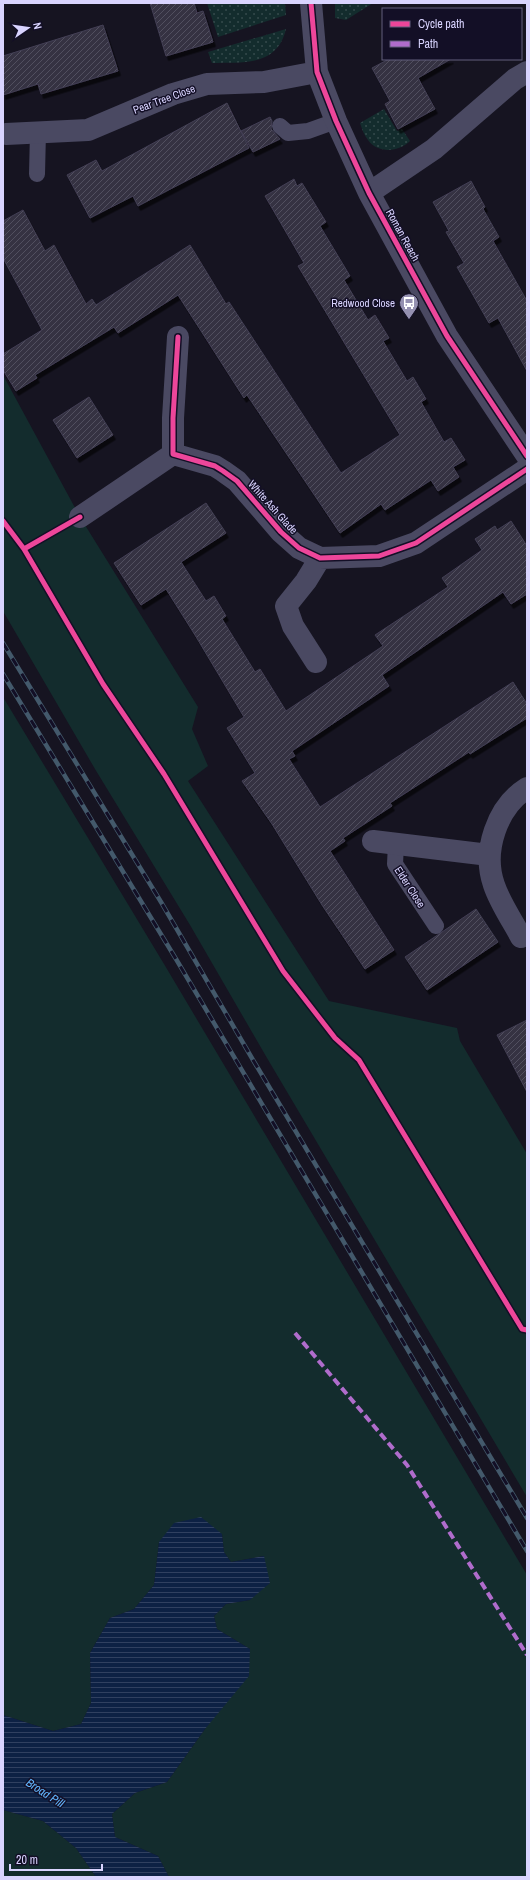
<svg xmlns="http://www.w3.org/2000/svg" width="530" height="1880" viewBox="0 0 530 1880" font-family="'Archivo Narrow',sans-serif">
  <defs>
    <pattern id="garden-dots" width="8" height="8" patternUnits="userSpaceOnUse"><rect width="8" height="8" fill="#132c2d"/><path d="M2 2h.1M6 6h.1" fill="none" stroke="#354a4c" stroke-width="1.8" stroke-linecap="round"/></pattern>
    <pattern id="water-rules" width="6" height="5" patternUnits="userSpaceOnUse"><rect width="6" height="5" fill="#0d2144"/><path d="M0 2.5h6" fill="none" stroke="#304060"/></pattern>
    <pattern id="building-hatch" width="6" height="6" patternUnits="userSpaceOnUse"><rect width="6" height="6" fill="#343243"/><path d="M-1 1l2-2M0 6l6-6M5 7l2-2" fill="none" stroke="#514f5f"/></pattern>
    <filter id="shadow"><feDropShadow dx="2.5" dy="4.5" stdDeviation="0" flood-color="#0009"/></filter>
  </defs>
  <rect width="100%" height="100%" fill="#161421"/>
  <path fill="#132c2d" d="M3,375L80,517L198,707L192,729L208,766L188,781L329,1001L457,1028L460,1041L527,1154V1497L267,1058L190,925L95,769L3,611Z
    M3,697L164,964L527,1575V1877H169L158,1856L115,1837L112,1814L135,1793L167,1782L205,1729L250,1649L217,1629L214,1616L226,1604L250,1600L264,1556L231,1562L224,1552L222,1534L159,1542L154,1585L134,1609L110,1618L90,1653L91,1703L81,1724L53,1731L3,1715Z
    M3,1810L43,1821L76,1848L96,1877H3Z"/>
  <path fill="url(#garden-dots)" d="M207,3H285L286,15L218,37Z
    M335,3H373L346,20L335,18Z
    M286,29C277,67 243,62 212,63L208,52Z
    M384,109L397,131L402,129L410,141C399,152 378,154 368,140C364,135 362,129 360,123Z"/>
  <path fill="url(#water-rules)" d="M201,1517L222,1534L224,1552L231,1562L264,1556L270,1583L250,1600L226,1604L214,1616L217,1629L250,1649L249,1676L205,1729L167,1782L135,1793L112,1814L115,1837L158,1856L169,1877H96L76,1848L43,1821L3,1810V1715L53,1731L81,1724L91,1703L90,1653L110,1618L134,1609L154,1585L159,1542L174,1523Z"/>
  <path fill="url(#building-hatch)" stroke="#433f54" filter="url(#shadow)" d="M150,3H194L197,13L203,11L213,42L166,56Z
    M103,25L118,71L41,94L38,84L3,95V56Z
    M389,59H451L418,78L435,109L398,129L385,104L390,101L372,68Z
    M227,103L249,148L138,206L133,196L90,218L67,175L96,160L102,171Z
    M270,117L272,121L271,129L280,139L253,152L241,131Z
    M294,179L297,186L302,183L326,222L320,226L350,276L344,280L368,320L375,315L389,338L383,341L407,381L413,377L426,399L421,402L444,442L451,438L465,460L453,467L459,477L438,491L431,480L385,510L381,504L340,533L247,395L244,398L178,295L118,333L114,327L35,375L37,378L16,391L3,370V354L42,330L3,258V221L23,210L45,251L54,245L86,304L92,299L96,305L190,245L226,304L229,302L341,473L400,435L298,266L304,263L265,196Z
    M471,181L485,207L483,209L499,237L493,241L527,301V371L498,318L489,323L457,267L464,263L446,232L449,231L433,202Z
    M89,397L113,435L77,458L53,420Z
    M206,503L226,533L181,562L206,601L214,596L226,616L222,619L255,672L260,669L286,711L383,646L375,635L448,587L442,578L482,550L475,539L495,526L497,530L511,521L527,546V594L511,604L503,592L382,675L389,686L292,751L295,756L289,759L320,807L513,682L527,704V718L470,754L469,752L390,803L392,806L343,838L345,841L330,851L394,950L365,969L322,905L272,824L242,781L255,773L227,728L244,717L195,635L166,589L141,605L114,563Z
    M476,909L498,942L427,990L405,957Z
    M527,1020V1092L497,1035Z"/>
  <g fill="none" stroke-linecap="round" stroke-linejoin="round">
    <path stroke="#4a4962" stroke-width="16" d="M280,126L288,133L308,131L336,121
      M37,174L38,132
      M396,844L395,864L436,926"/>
    <path stroke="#4a4962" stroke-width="22" d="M311,3L317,72L336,121L369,193L447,336L527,456
      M6,134L88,130L173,94L207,84L264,82L317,72
      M369,193L434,149L515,79L527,72
      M178,337L173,418V454L215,466L223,471L237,481L281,532L299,548L320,558L379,556L416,543L527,469
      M80,517L173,454
      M316,662L293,626L286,606L306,581L320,558
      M373,841L489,855
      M521,937C512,920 500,903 494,885C482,851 497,807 527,788"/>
    <defs>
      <path id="rail" d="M3,643L161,902L253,1060L527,1518
        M3,674L176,959L527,1551"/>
    </defs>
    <use href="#rail" stroke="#43596b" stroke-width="4.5"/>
    <use href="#rail" stroke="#130f26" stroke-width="3" stroke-dasharray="9" stroke-linecap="butt"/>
    <path stroke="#b06ccc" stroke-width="4" stroke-dasharray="8 4" stroke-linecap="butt" d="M295,1333L407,1465L527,1655"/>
    <defs>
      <path id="cycleway" d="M311,3L317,72L336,121L369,193L447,336L527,456
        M178,337L173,418V454L215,466L223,471L237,481L281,532L299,548L320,558L379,556L416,543L527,469
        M3,521L24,549L103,684L164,774L283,971L335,1038L359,1060L522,1329L527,1330
        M24,549L80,517"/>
    </defs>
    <use href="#cycleway" stroke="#130f26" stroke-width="8"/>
    <use href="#cycleway" stroke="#ed469a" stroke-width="5"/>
  </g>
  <defs>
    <symbol id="bus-pin" viewBox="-11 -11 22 30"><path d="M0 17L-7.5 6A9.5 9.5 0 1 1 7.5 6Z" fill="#9591b1" stroke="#130f26"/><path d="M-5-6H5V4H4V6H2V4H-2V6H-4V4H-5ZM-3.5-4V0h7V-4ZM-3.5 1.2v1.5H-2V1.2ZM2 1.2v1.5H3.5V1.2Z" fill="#fff"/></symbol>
  </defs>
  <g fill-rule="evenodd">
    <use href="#bus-pin" x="398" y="292" width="22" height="30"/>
  </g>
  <g text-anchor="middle" stroke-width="3" stroke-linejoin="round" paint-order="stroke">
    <g font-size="11" fill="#d9d4ff" stroke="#130f26">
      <text transform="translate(164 99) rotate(-20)" y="4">Pear Tree Close</text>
      <text transform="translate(403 235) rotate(61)" y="4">Roman Reach</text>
      <text transform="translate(273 507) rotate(48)" y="4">White Ash Glade</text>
      <text transform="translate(410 887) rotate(57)" y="4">Elder Close</text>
    </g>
    <g font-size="11" fill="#d9d4ff" stroke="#130f26" text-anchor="end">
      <text x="395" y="307">Redwood Close</text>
    </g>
    <g font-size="12" font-style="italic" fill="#62b6ff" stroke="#130f26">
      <text transform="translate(45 1793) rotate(33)" y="4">Broad Pill</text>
    </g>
  </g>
  <rect width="530" height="1880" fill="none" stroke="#d9d4ff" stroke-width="8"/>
  <rect x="382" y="8" width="140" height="52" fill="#130f26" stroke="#625e7d"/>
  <rect x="390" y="21" width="20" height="6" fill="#ed469a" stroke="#625e7d"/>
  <text x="418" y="28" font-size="12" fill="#d9d4ff">Cycle path</text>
  <rect x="390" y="41" width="20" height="6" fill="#b06ccc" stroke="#625e7d"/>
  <text x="418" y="48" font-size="12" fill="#d9d4ff">Path</text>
  <g transform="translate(28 28) rotate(77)" stroke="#130f26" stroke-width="3" paint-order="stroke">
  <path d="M0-3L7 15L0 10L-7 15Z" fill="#d9d4ff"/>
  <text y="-6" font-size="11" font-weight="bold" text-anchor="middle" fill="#d9d4ff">N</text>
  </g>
  <path d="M10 1864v6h92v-6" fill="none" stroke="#d9d4ff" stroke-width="2"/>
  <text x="16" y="1864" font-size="12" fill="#d9d4ff" stroke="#130f26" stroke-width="3" paint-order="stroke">20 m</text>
</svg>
